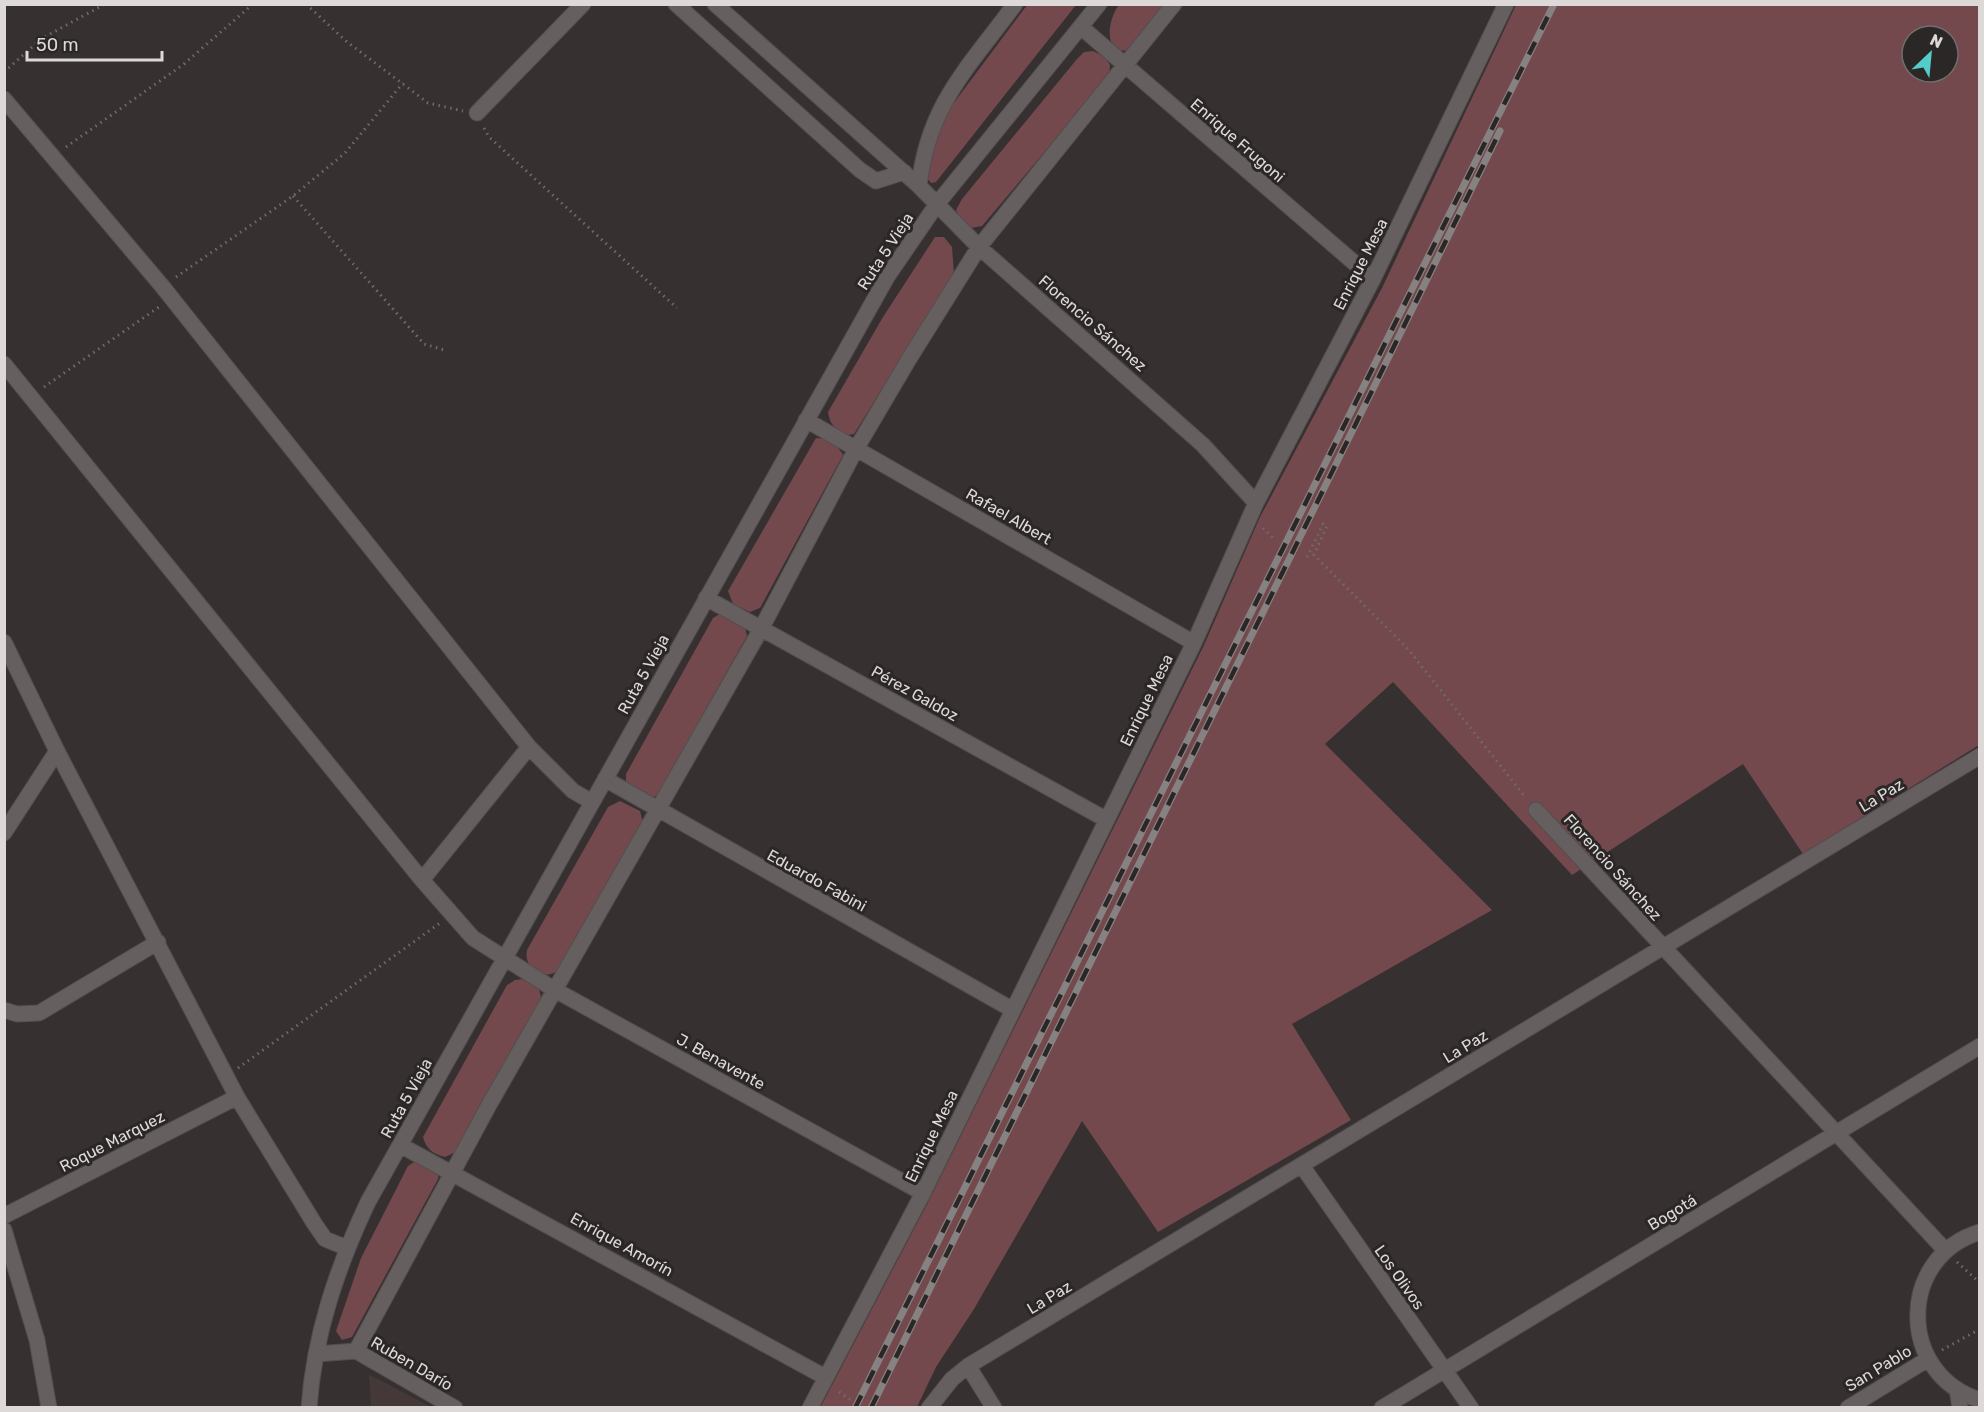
<svg xmlns="http://www.w3.org/2000/svg" width="1984" height="1412" viewBox="0 0 1984 1412" font-family="Rubik,sans-serif">
  <rect width="100%" height="100%" fill="#363031"/>
  <path fill="#453839" d="M369,1375L382,1381L431,1407H371Z"/>
  <path fill="#73494d" fill-rule="evenodd" d="M1027,5H1076L936,182L931,183L927,178L929,154L950,108Z
    M1119,5H1165L1129,50C1102,56 1108,18 1119,5Z
    M1516,5H1979V745L1803,854L1743,764L1572,875L1393,682L1325,744L1492,910L1292,1024L1351,1120L1158,1232L1082,1121L974,1309L936,1367L917,1407L820,1408L926,1206L1204,645L1260,517L1382,288ZM1912,36H1948V72H1912Z
    M1093,51L1105,57L1110,65L1109,76L982,226L971,228L961,223L956,210L962,199L1077,59L1084,52Z
    M935,237H944L952,247L954,274L854,434L848,435C836,430 830,426 828,412L883,317Z
    M816,438C830,439 836,443 843,455L760,608L750,612L733,604L728,591Z
    M718,615H724L745,627L747,636L659,793L652,799L626,782V774L713,618Z
    M620,801L640,811L643,823L560,969C545,983 523,969 527,950L608,807Z
    M523,979L539,989L542,1001L458,1151L445,1157C433,1154 426,1149 423,1137L507,985L515,980Z
    M414,1162L439,1174L438,1179L352,1337L342,1340L336,1331L361,1258L408,1166Z"/>
  <g fill="none" stroke-linecap="round" stroke-linejoin="round">
    <defs>
      <path id="minor" d="M676,4L860,170L876,181L904,172
        M715,4L919,186L979,247L1203,445L1256,503
        M1081,27L1373,279
        M4,99L162,286L529,747L573,791L592,802
        M477,113L583,4
        M919,186C928,104 969,67 1015,4
        M4,364L422,880L473,938L555,990L923,1193
        M806,420L1194,643
        M706,598L1107,820
        M4,642L57,751L237,1097L314,1223L325,1239L347,1248
        M605,779L1013,1010
        M1536,810L1945,1250
        M4,833L57,751
        M422,880L529,747
        M4,1010L17,1014L39,1013L158,942
        M400,1145L825,1377
        M1302,1166L1471,1408
        M4,1216L237,1097
        M4,1230L37,1340L49,1408
        M1980,1232C1897,1257 1897,1374 1980,1400
        M356,1351L489,1105L761,629L856,449L909,359L979,247L1174,4
        M316,1354L356,1351L455,1408
        M968,1366L994,1408
        M1957,1389L1960,1408
        M309,1408C314,1335 337,1268 368,1202L887,277L937,204L1099,4
        M810,1408L923,1193L1194,643L1256,503L1373,279L1506,4
        M929,1408L952,1379L968,1366L1980,756
        M1382,1408L1980,1046
        M1848,1408L1928,1359"/>
    </defs>
    <use href="#minor" stroke="#534e4f" stroke-width="17"/>
    <path stroke="#706b6c" stroke-width="3" stroke-dasharray="1.5 4.5" stroke-linecap="butt" d="M306,4L346,41L428,103L463,111
      M4,72L41,39L105,4
      M484,128L489,137L677,308
      M66,147L184,64L253,4
      M293,196L424,344L444,350
      M176,277L293,196L345,153L403,83
      M44,387L159,307
      M1263,528L1274,539
      M1307,557L1323,524L1327,526L1314,555L1408,649L1526,798
      M238,1068L440,923
      M1957,1262L1980,1283
      M1942,1350L1980,1329
      M839,1392L851,1400"/>
    <use href="#minor" stroke="#655f5f" stroke-width="15"/>
    <defs>
      <path id="rail" d="M855,1408L1554,4
        M871,1408L1500,131"/>
    </defs>
    <use href="#rail" stroke="#878282" stroke-width="7"/>
    <use href="#rail" stroke="#2c2727" stroke-width="4.5" stroke-dasharray="14" stroke-linecap="butt"/>
  </g>
  <g text-anchor="middle" stroke-width="6" stroke-linejoin="round" paint-order="stroke">
    <g font-size="16" fill="#ddd9d9" stroke="#2c2727">
      <text transform="translate(1238 140) rotate(41)" y="6">Enrique Frugoni</text>
      <text transform="translate(885 251) rotate(-57)" y="6">Ruta 5 Vieja</text>
      <text transform="translate(1360 264) rotate(-63)" y="6">Enrique Mesa</text>
      <text transform="translate(1093 323) rotate(41)" y="6">Florencio Sánchez</text>
      <text transform="translate(1009 516) rotate(30)" y="6">Rafael Albert</text>
      <text transform="translate(643 674) rotate(-61)" y="6">Ruta 5 Vieja</text>
      <text transform="translate(915 693) rotate(29)" y="6">Pérez Galdoz</text>
      <text transform="translate(1146 700) rotate(-64)" y="6">Enrique Mesa</text>
      <text transform="translate(1881 795) rotate(-31)" y="6">La Paz</text>
      <text transform="translate(1613 867) rotate(48)" y="6">Florencio Sánchez</text>
      <text transform="translate(817 880) rotate(29)" y="6">Eduardo Fabini</text>
      <text transform="translate(1465 1046) rotate(-31)" y="6">La Paz</text>
      <text transform="translate(721 1061) rotate(29)" y="6">J. Benavente</text>
      <text transform="translate(406 1098) rotate(-61)" y="6">Ruta 5 Vieja</text>
      <text transform="translate(931 1136) rotate(-64)" y="6">Enrique Mesa</text>
      <text transform="translate(112 1141) rotate(-27)" y="6">Roque Marquez</text>
      <text transform="translate(1672 1212) rotate(-31)" y="6">Bogotá</text>
      <text transform="translate(622 1244) rotate(29)" y="6">Enrique Amorín</text>
      <text transform="translate(1400 1277) rotate(55)" y="6">Los Olivos</text>
      <text transform="translate(1049 1297) rotate(-31)" y="6">La Paz</text>
      <text transform="translate(412 1363) rotate(30)" y="6">Ruben Darío</text>
      <text transform="translate(1878 1368) rotate(-31)" y="6">San Pablo</text>
    </g>
  </g>
  <rect width="1984" height="1412" fill="none" stroke="#ddd9d9" stroke-width="12"/>
  <g transform="translate(1930 54) rotate(26)"><circle r="28" fill="#2c2727" stroke="#736e6e" stroke-width="1.5"/>
  <path d="M0-4.5L10 22L0 15L-10 22Z" fill="#53cdcb"/>
  <text y="-9" font-size="16" font-weight="bold" text-anchor="middle" fill="#ddd9d9">N</text>
  </g>
  <path d="M27 51v9h135v-9" fill="none" stroke="#ddd9d9" stroke-width="3"/>
  <text x="36" y="51" font-size="18" fill="#ddd9d9" stroke="#2c2727" stroke-width="4.5" paint-order="stroke">50 m</text>
</svg>
